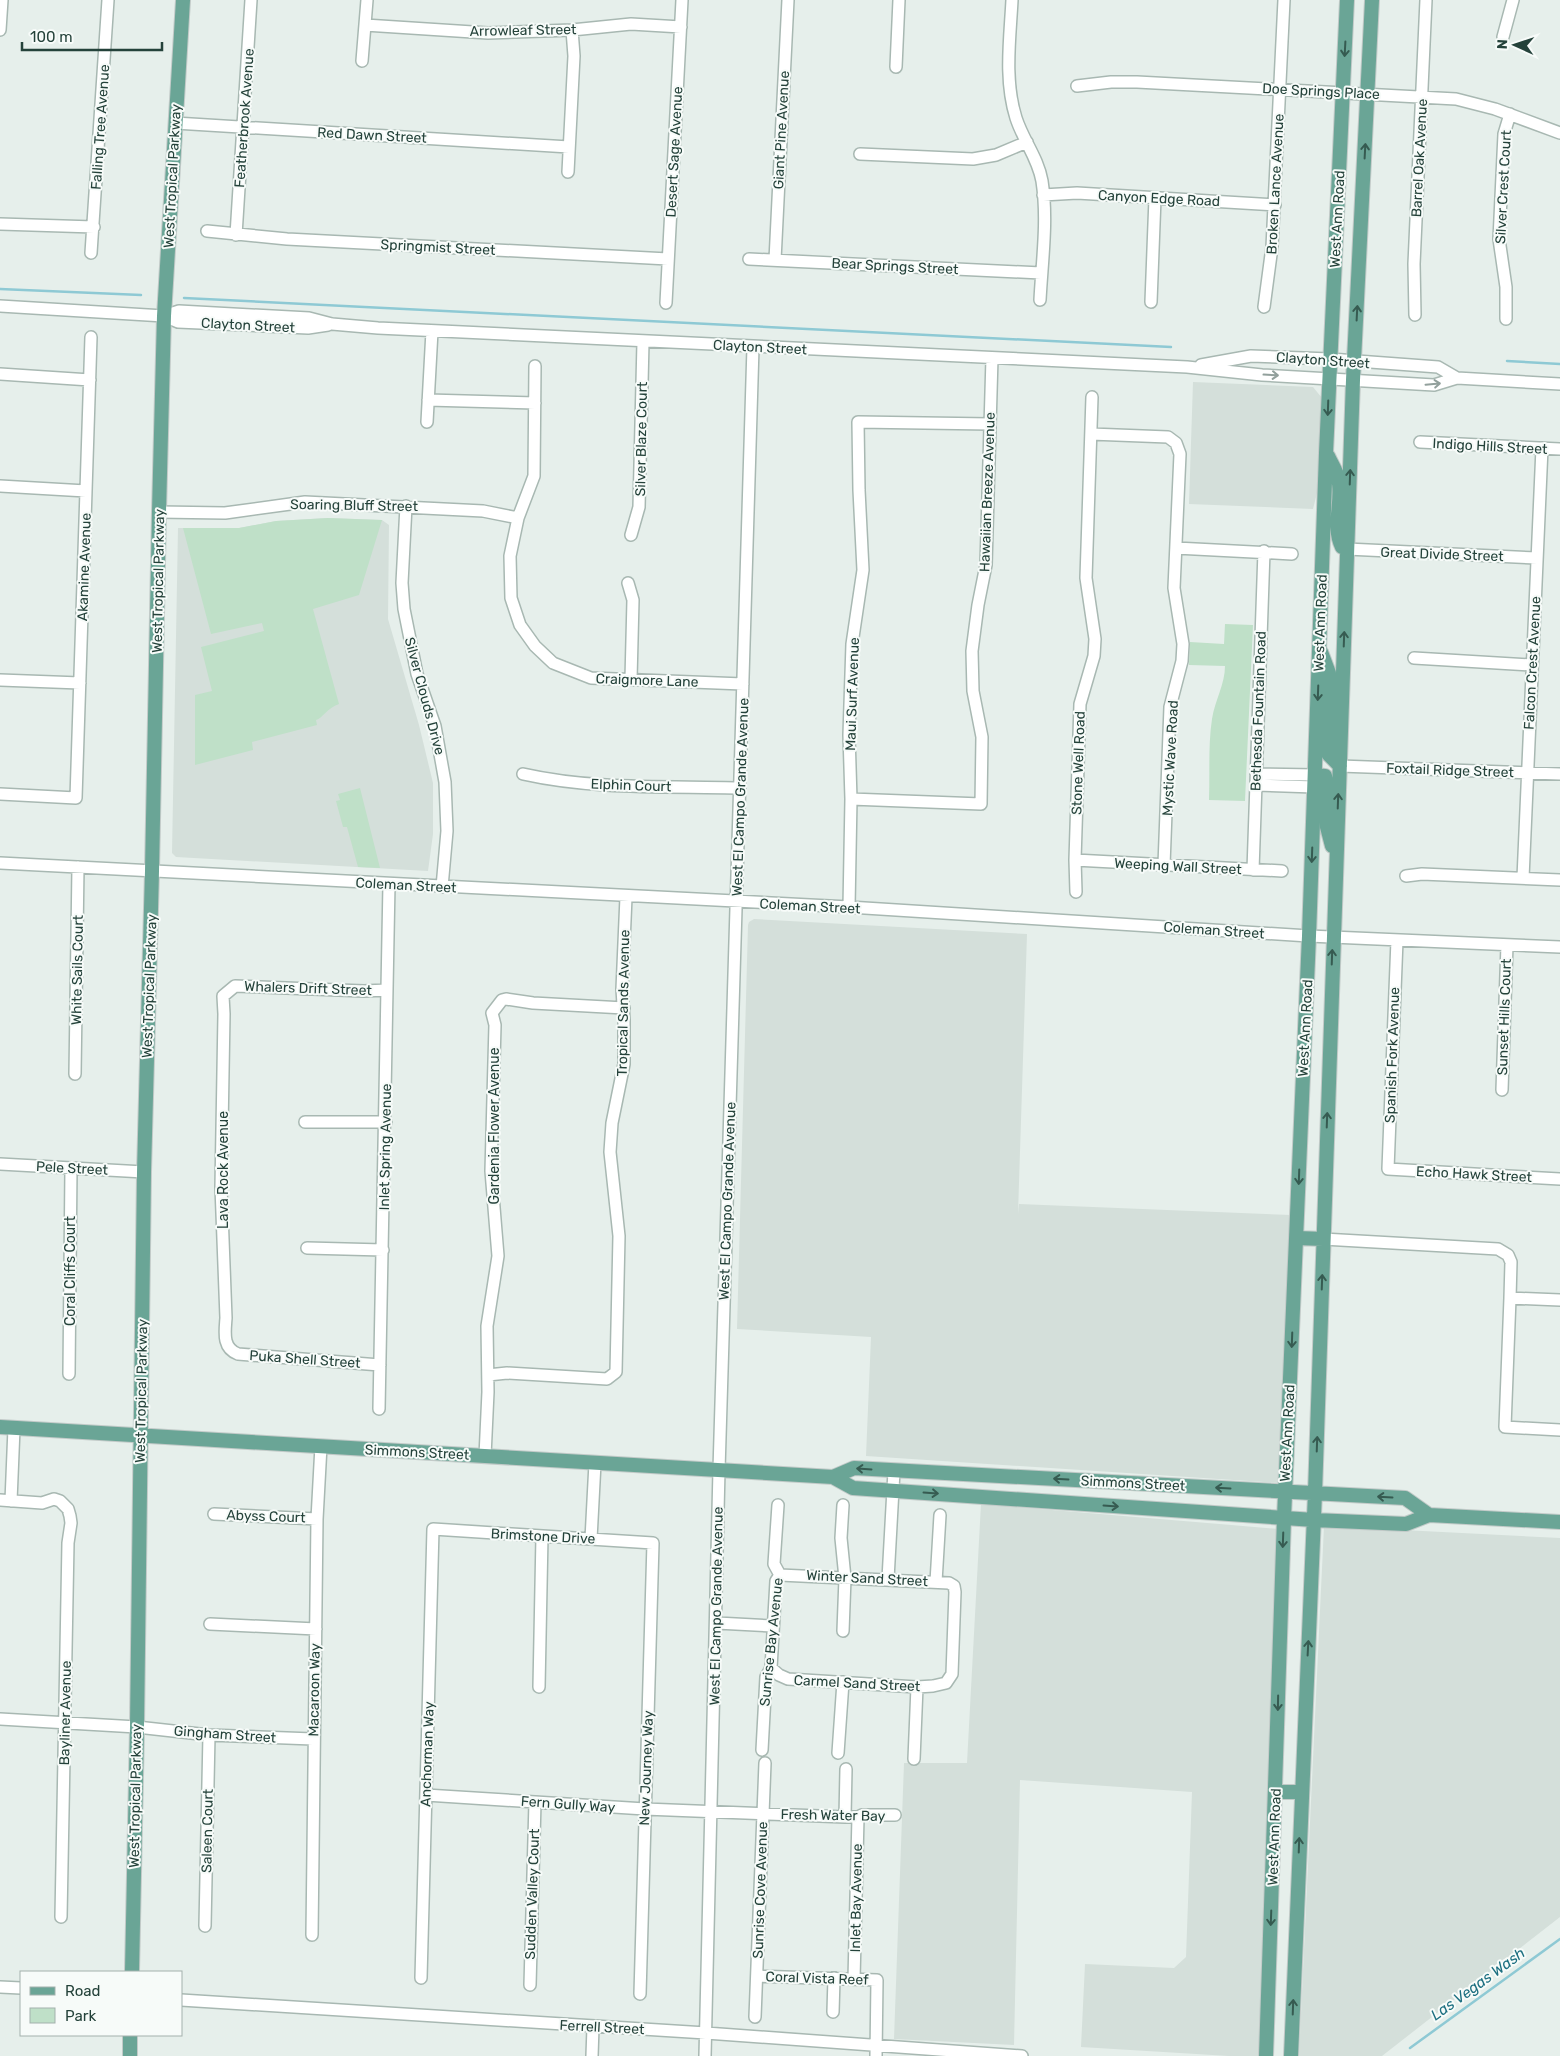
<svg xmlns="http://www.w3.org/2000/svg" width="1560" height="2056" viewBox="0 0 1560 2056" font-family="Rubik,sans-serif">
  <rect width="100%" height="100%" fill="#e6efeb"/>
  <path fill="#d4dfda" d="M1193,382L1313,387L1322,398L1319,485L1313,509L1189,504Z
    M328,518L382,520L389,525L388,619L419,725L433,783V834L428,871L176,857L172,853L178,528H239L276,521Z
    M754,919L1027,934L1018,1214L1019,1204L1291,1215L1279,1483L866,1456L871,1337L737,1329L748,925L749,922Z
    M981,1504L1279,1529L1259,2056H1229L1081,2047L1085,1964L1174,1968L1186,1957L1192,1792L1020,1780L1014,2045L894,2039L904,1763H967Z
    M1324,1526L1560,1538V1917L1382,2056H1299Z"/>
  <path fill="#bfe0c8" d="M328,518L382,520L359,595L313,609L339,704C327,708 323,718 316,720L317,725L252,742L253,750L195,765V695L212,691L201,647L264,631L262,623L211,634L183,528H239L276,521Z
    M1225,624L1253,625L1245,801L1209,800C1210,773 1208,745 1212,719C1215,700 1225,684 1225,666L1189,665L1190,642L1224,644Z
    M360,788L380,868L358,867L347,827H343L336,801L340,800L338,794Z"/>
  <g fill="none" stroke-linecap="round" stroke-linejoin="round">
    <path stroke="#8ec9d4" stroke-width="2.5" d="M0,289L141,295
      M184,298L1171,347
      M1507,361L1560,364
      M1410,2048L1560,1939"/>
    <defs>
      <path id="minor" d="M1012,0C1010,39 1004,80 1016,118C1023,140 1038,158 1042,181C1048,220 1042,261 1040,300
        M365,25L488,33L572,30L631,24L681,27
        M0,30L2,0
        M1503,37L1513,0
        M362,61L367,0
        M896,67L899,0
        M1077,86L1111,82H1137L1456,99L1495,109L1560,133
        M175,123L569,147
        M860,154L973,159L996,155L1027,142
        M568,172L574,56L572,30
        M1043,195L1077,193L1275,205
        M0,224L94,227
        M207,231L287,239L668,259
        M236,235L251,0
        M91,253L108,0
        M749,259L1041,273
        M775,260L788,0
        M1151,302L1155,198
        M666,303L682,0
        M0,306L164,316L178,322L308,328L328,325
        M1264,307L1272,247L1284,0
        M1415,315L1414,264L1426,0
        M164,316L179,311L309,318L332,324L378,328L1187,367L1262,375L1434,385L1457,378L1560,384
        M1506,319V287L1499,239L1504,134L1510,114
        M1201,365L1251,356L1330,359L1438,367L1457,378
        M535,366L534,476L518,518L510,556L511,598L520,625L535,646L553,663L591,678L743,684
        M0,374L90,380
        M428,400L535,403
        M427,422L432,331
        M1091,434L1168,437L1176,443L1180,454L1174,588L1183,644L1182,661L1170,707L1164,865
        M1420,442L1560,449
        M0,486L86,491
        M406,506L402,583L404,609L417,674L435,726L445,782L447,831L442,887
        M159,512L225,513L305,502L483,511L518,518
        M631,535L639,507L643,342
        M1176,548L1292,554
        M1347,549L1537,558
        M628,583L633,600L631,679
        M1414,658L1532,665
        M0,680L80,683
        M1340,766L1560,774
        M523,774C594,790 668,786 740,788
        M1256,774L1315,775
        M1256,785L1314,787
        M0,794L76,798L91,337
        M851,799L981,804L982,737L973,691L972,651L978,605L986,565L992,358
        M1075,860L1282,871
        M0,863L849,907L1309,936L1560,947
        M1253,870L1264,551
        M1406,876L1422,874L1560,880
        M1523,878L1542,448
        M1076,892L1075,860L1080,704L1094,656L1095,639L1086,578L1092,397
        M849,907L851,799L849,735L852,644L863,570L859,490L858,422L990,424
        M1397,940L1388,1169L1560,1179
        M75,1074L78,867
        M1502,1090L1507,945
        M305,1122H386
        M0,1164L144,1172
        M1323,1239L1498,1249L1508,1255L1511,1262L1510,1298L1505,1427L1560,1430
        M307,1248L383,1250
        M1510,1298L1560,1300
        M380,1365L238,1354C222,1348 225,1332 226,1318L221,1187L224,1014L223,996L235,986L364,991L387,990
        M69,1374L71,1168
        M488,1375L507,1373L607,1379L616,1372L619,1236L610,1152L612,1123L624,1064V1020L622,989L626,897
        M379,1409L389,884
        M485,1456L488,1392L487,1326L498,1256L491,1171L495,1025L492,1013L502,1000L506,999L533,1003L624,1008
        M0,1500L42,1503L54,1499L60,1501L68,1509L70,1516L71,1523L68,1543L61,1917
        M11,1501L14,1428
        M778,1505L774,1564L780,1575
        M214,1514L317,1519
        M591,1539L595,1463
        M888,1579L894,1471
        M936,1582L940,1515
        M717,1623L773,1626
        M210,1624L316,1629
        M843,1631L845,1578L841,1538L843,1505
        M771,1668L779,1675L788,1679L917,1687L933,1686L946,1683L952,1674L955,1592L954,1586L949,1583L780,1575
        M539,1687L542,1536
        M0,1719L137,1727L209,1735L313,1739
        M762,1750L766,1677L771,1668L776,1581L780,1575
        M838,1753L843,1682
        M914,1759L917,1687
        M426,1795L645,1809L845,1817H858L862,1815H895
        M845,1817L846,1769
        M205,1926L209,1735
        M312,1935L317,1519L321,1446
        M757,1976L877,1980L876,2056
        M421,1978L433,1529L653,1543L640,1994
        M854,1979L858,1817
        M530,1985L535,1802
        M0,1987L21,1988
        M181,2000L706,2033L1022,2056
        M833,2012L834,1978
        M755,2017L765,1763
        M592,2056L593,2027
        M705,2056L719,1470L753,347"/>
      <path id="major" d="M1328,456C1331,463 1336,470 1338,478C1344,500 1331,525 1342,547L1347,549
        M1321,652L1329,673V755L1340,766
        M1315,775L1325,776L1327,788V827L1332,846
        M1297,1238L1323,1239
        M0,1427L833,1477L854,1468L1405,1498L1429,1515
        M833,1477L853,1488L1314,1520L1406,1524L1429,1515L1560,1522
        M1276,1792H1301
        M132,1972L137,1727L144,1172L152,871L159,512L164,316L183,0
        M130,2056V2035
        M1266,2056L1284,1518L1309,936L1326,453L1347,0
        M1291,2056L1315,1493L1353,380L1372,0"/>
    </defs>
    <use href="#minor" stroke="#a8b8b2" stroke-width="14"/>
    <use href="#major" stroke="#c2cac8" stroke-width="16"/>
    <use href="#minor" stroke="#fff" stroke-width="11"/>
    <use href="#major" stroke="#6aa596" stroke-width="14"/>
  </g>
  <defs><path id="oneway-shaft" d="M-6 0H5M1.5-3L5.5 0L1.5 3" fill="none" stroke-width="1.6" stroke-linecap="round" stroke-linejoin="round" transform="scale(1.25)"/></defs>
  <g stroke="#365b51">
    <use href="#oneway-shaft" transform="translate(1345 49) rotate(93)"/>
    <use href="#oneway-shaft" transform="translate(1365 151) rotate(-87)"/>
    <use href="#oneway-shaft" transform="translate(1357 313) rotate(-87)"/>
    <use href="#oneway-shaft" transform="translate(1328 408) rotate(92)"/>
    <use href="#oneway-shaft" transform="translate(1350 477) rotate(-88)"/>
    <use href="#oneway-shaft" transform="translate(1344 639) rotate(-88)"/>
    <use href="#oneway-shaft" transform="translate(1318 693) rotate(92)"/>
    <use href="#oneway-shaft" transform="translate(1338 801) rotate(-88)"/>
    <use href="#oneway-shaft" transform="translate(1312 855) rotate(92)"/>
    <use href="#oneway-shaft" transform="translate(1332 957) rotate(-88)"/>
    <use href="#oneway-shaft" transform="translate(1327 1120) rotate(-88)"/>
    <use href="#oneway-shaft" transform="translate(1299 1177) rotate(92)"/>
    <use href="#oneway-shaft" transform="translate(1322 1282) rotate(-88)"/>
    <use href="#oneway-shaft" transform="translate(1292 1340) rotate(92)"/>
    <use href="#oneway-shaft" transform="translate(1317 1444) rotate(-88)"/>
    <use href="#oneway-shaft" transform="translate(864 1469) rotate(-176)"/>
    <use href="#oneway-shaft" transform="translate(1061 1479) rotate(-177)"/>
    <use href="#oneway-shaft" transform="translate(1223 1488) rotate(-177)"/>
    <use href="#oneway-shaft" transform="translate(931 1493) rotate(4)"/>
    <use href="#oneway-shaft" transform="translate(1385 1497) rotate(-177)"/>
    <use href="#oneway-shaft" transform="translate(1111 1506) rotate(4)"/>
    <use href="#oneway-shaft" transform="translate(1283 1540) rotate(92)"/>
    <use href="#oneway-shaft" transform="translate(1308 1648) rotate(-87)"/>
    <use href="#oneway-shaft" transform="translate(1278 1703) rotate(91)"/>
    <use href="#oneway-shaft" transform="translate(1299 1845) rotate(-88)"/>
    <use href="#oneway-shaft" transform="translate(1271 1918) rotate(92)"/>
    <use href="#oneway-shaft" transform="translate(1293 2007) rotate(-88)"/>
  </g>
  <g stroke="#92a09c">
    <use href="#oneway-shaft" transform="translate(1271 375) rotate(3)"/>
    <use href="#oneway-shaft" transform="translate(1433 384) rotate(-5)"/>
  </g>
  <g text-anchor="middle" stroke-width="4" stroke-linejoin="round" paint-order="stroke">
    <g font-size="14" fill="#24423a" stroke="#f7fbf9">
      <text transform="translate(523 30) rotate(-1)" y="5">Arrowleaf Street</text>
      <text transform="translate(1321 91) rotate(3)" y="5">Doe Springs Place</text>
      <text transform="translate(244 118) rotate(-86)" y="5">Featherbrook Avenue</text>
      <text transform="translate(100 127) rotate(-86)" y="5">Falling Tree Avenue</text>
      <text transform="translate(781 130) rotate(-87)" y="5">Giant Pine Avenue</text>
      <text transform="translate(372 135) rotate(3)" y="5">Red Dawn Street</text>
      <text transform="translate(674 152) rotate(-87)" y="5">Desert Sage Avenue</text>
      <text transform="translate(1419 158) rotate(-87)" y="5">Barrel Oak Avenue</text>
      <text transform="translate(172 176) rotate(-87)" y="5">West Tropical Parkway</text>
      <text transform="translate(1275 184) rotate(-87)" y="5">Broken Lance Avenue</text>
      <text transform="translate(1503 187) rotate(-87)" y="5">Silver Crest Court</text>
      <text transform="translate(1159 198) rotate(3)" y="5">Canyon Edge Road</text>
      <text transform="translate(1337 219) rotate(-87)" y="5">West Ann Road</text>
      <text transform="translate(438 247) rotate(3)" y="5">Springmist Street</text>
      <text transform="translate(895 266) rotate(3)" y="5">Bear Springs Street</text>
      <text transform="translate(248 325) rotate(3)" y="5">Clayton Street</text>
      <text transform="translate(760 347) rotate(3)" y="5">Clayton Street</text>
      <text transform="translate(1323 360) rotate(4)" y="5">Clayton Street</text>
      <text transform="translate(641 439) rotate(-89)" y="5">Silver Blaze Court</text>
      <text transform="translate(1490 446) rotate(3)" y="5">Indigo Hills Street</text>
      <text transform="translate(987 492) rotate(-88)" y="5">Hawaiian Breeze Avenue</text>
      <text transform="translate(354 505) rotate(1)" y="5">Soaring Bluff Street</text>
      <text transform="translate(1442 554) rotate(2)" y="5">Great Divide Street</text>
      <text transform="translate(84 567) rotate(-88)" y="5">Akamine Avenue</text>
      <text transform="translate(158 581) rotate(-89)" y="5">West Tropical Parkway</text>
      <text transform="translate(1320 623) rotate(-88)" y="5">West Ann Road</text>
      <text transform="translate(1532 663) rotate(-87)" y="5">Falcon Crest Avenue</text>
      <text transform="translate(647 680) rotate(2)" y="5">Craigmore Lane</text>
      <text transform="translate(852 694) rotate(-88)" y="5">Maui Surf Avenue</text>
      <text transform="translate(425 696) rotate(75)" y="5">Silver Clouds Drive</text>
      <text transform="translate(1258 711) rotate(-88)" y="5">Bethesda Fountain Road</text>
      <text transform="translate(1170 758) rotate(-87)" y="5">Mystic Wave Road</text>
      <text transform="translate(1078 763) rotate(-88)" y="5">Stone Well Road</text>
      <text transform="translate(1450 770) rotate(2)" y="5">Foxtail Ridge Street</text>
      <text transform="translate(631 785) rotate(2)" y="5">Elphin Court</text>
      <text transform="translate(740 797) rotate(-88)" y="5">West El Campo Grande Avenue</text>
      <text transform="translate(1178 866) rotate(3)" y="5">Weeping Wall Street</text>
      <text transform="translate(406 885) rotate(3)" y="5">Coleman Street</text>
      <text transform="translate(810 906) rotate(3)" y="5">Coleman Street</text>
      <text transform="translate(1214 930) rotate(4)" y="5">Coleman Street</text>
      <text transform="translate(77 970) rotate(-89)" y="5">White Sails Court</text>
      <text transform="translate(149 986) rotate(-88)" y="5">West Tropical Parkway</text>
      <text transform="translate(308 988) rotate(2)" y="5">Whalers Drift Street</text>
      <text transform="translate(623 1003) rotate(-89)" y="5">Tropical Sands Avenue</text>
      <text transform="translate(1504 1017) rotate(-88)" y="5">Sunset Hills Court</text>
      <text transform="translate(1305 1028) rotate(-87)" y="5">West Ann Road</text>
      <text transform="translate(1392 1055) rotate(-88)" y="5">Spanish Fork Avenue</text>
      <text transform="translate(494 1126) rotate(-90)" y="5">Gardenia Flower Avenue</text>
      <text transform="translate(385 1147) rotate(-89)" y="5">Inlet Spring Avenue</text>
      <text transform="translate(72 1168) rotate(3)" y="5">Pele Street</text>
      <text transform="translate(223 1170) rotate(-90)" y="5">Lava Rock Avenue</text>
      <text transform="translate(1474 1174) rotate(3)" y="5">Echo Hawk Street</text>
      <text transform="translate(727 1201) rotate(-88)" y="5">West El Campo Grande Avenue</text>
      <text transform="translate(70 1271) rotate(-90)" y="5">Coral Cliffs Court</text>
      <text transform="translate(305 1359) rotate(4)" y="5">Puka Shell Street</text>
      <text transform="translate(141 1391) rotate(-89)" y="5">West Tropical Parkway</text>
      <text transform="translate(1287 1433) rotate(-87)" y="5">West Ann Road</text>
      <text transform="translate(417 1452) rotate(3)" y="5">Simmons Street</text>
      <text transform="translate(1133 1483) rotate(3)" y="5">Simmons Street</text>
      <text transform="translate(266 1516) rotate(2)" y="5">Abyss Court</text>
      <text transform="translate(543 1536) rotate(3)" y="5">Brimstone Drive</text>
      <text transform="translate(867 1578) rotate(3)" y="5">Winter Sand Street</text>
      <text transform="translate(716 1606) rotate(-89)" y="5">West El Campo Grande Avenue</text>
      <text transform="translate(771 1642) rotate(-84)" y="5">Sunrise Bay Avenue</text>
      <text transform="translate(857 1683) rotate(3)" y="5">Carmel Sand Street</text>
      <text transform="translate(314 1690) rotate(-89)" y="5">Macaroon Way</text>
      <text transform="translate(65 1713) rotate(-89)" y="5">Bayliner Avenue</text>
      <text transform="translate(225 1734) rotate(4)" y="5">Gingham Street</text>
      <text transform="translate(427 1754) rotate(-88)" y="5">Anchorman Way</text>
      <text transform="translate(646 1768) rotate(-88)" y="5">New Journey Way</text>
      <text transform="translate(135 1796) rotate(-89)" y="5">West Tropical Parkway</text>
      <text transform="translate(568 1804) rotate(4)" y="5">Fern Gully Way</text>
      <text transform="translate(833 1815) rotate(1)" y="5">Fresh Water Bay</text>
      <text transform="translate(207 1831) rotate(-89)" y="5">Saleen Court</text>
      <text transform="translate(1274 1837) rotate(-88)" y="5">West Ann Road</text>
      <text transform="translate(760 1890) rotate(-88)" y="5">Sunrise Cove Avenue</text>
      <text transform="translate(532 1894) rotate(-88)" y="5">Sudden Valley Court</text>
      <text transform="translate(856 1898) rotate(-89)" y="5">Inlet Bay Avenue</text>
      <text transform="translate(817 1978) rotate(2)" y="5">Coral Vista Reef</text>
      <text transform="translate(602 2027) rotate(3)" y="5">Ferrell Street</text>
    </g>
    <g font-size="15" font-style="italic" fill="#1c6f80" stroke="#f7fbf9">
      <text transform="translate(1478 1984) rotate(-36)" y="5">Las Vegas Wash</text>
    </g>
  </g>
  <rect x="20" y="1971" width="162" height="65" fill="#f7fbf9" stroke="#a3b1ad"/>
  <rect x="30" y="1987" width="25" height="8" fill="#6aa596" stroke="#a3b1ad"/>
  <text x="65" y="1996" font-size="15" fill="#24423a">Road</text>
  <rect x="30" y="2008" width="25" height="15" fill="#bfe0c8" stroke="#a3b1ad"/>
  <text x="65" y="2021" font-size="15" fill="#24423a">Park</text>
  <g transform="translate(1515 45) rotate(273)" stroke="#f7fbf9" stroke-width="4" paint-order="stroke">
  <path d="M0-4L9 19L0 12L-9 19Z" fill="#24423a"/>
  <text y="-8" font-size="14" font-weight="bold" text-anchor="middle" fill="#24423a">N</text>
  </g>
  <path d="M22 42v8h140v-8" fill="none" stroke="#24423a" stroke-width="2.5"/>
  <text x="30" y="42" font-size="15" fill="#24423a" stroke="#f7fbf9" stroke-width="4" paint-order="stroke">100 m</text>
</svg>
